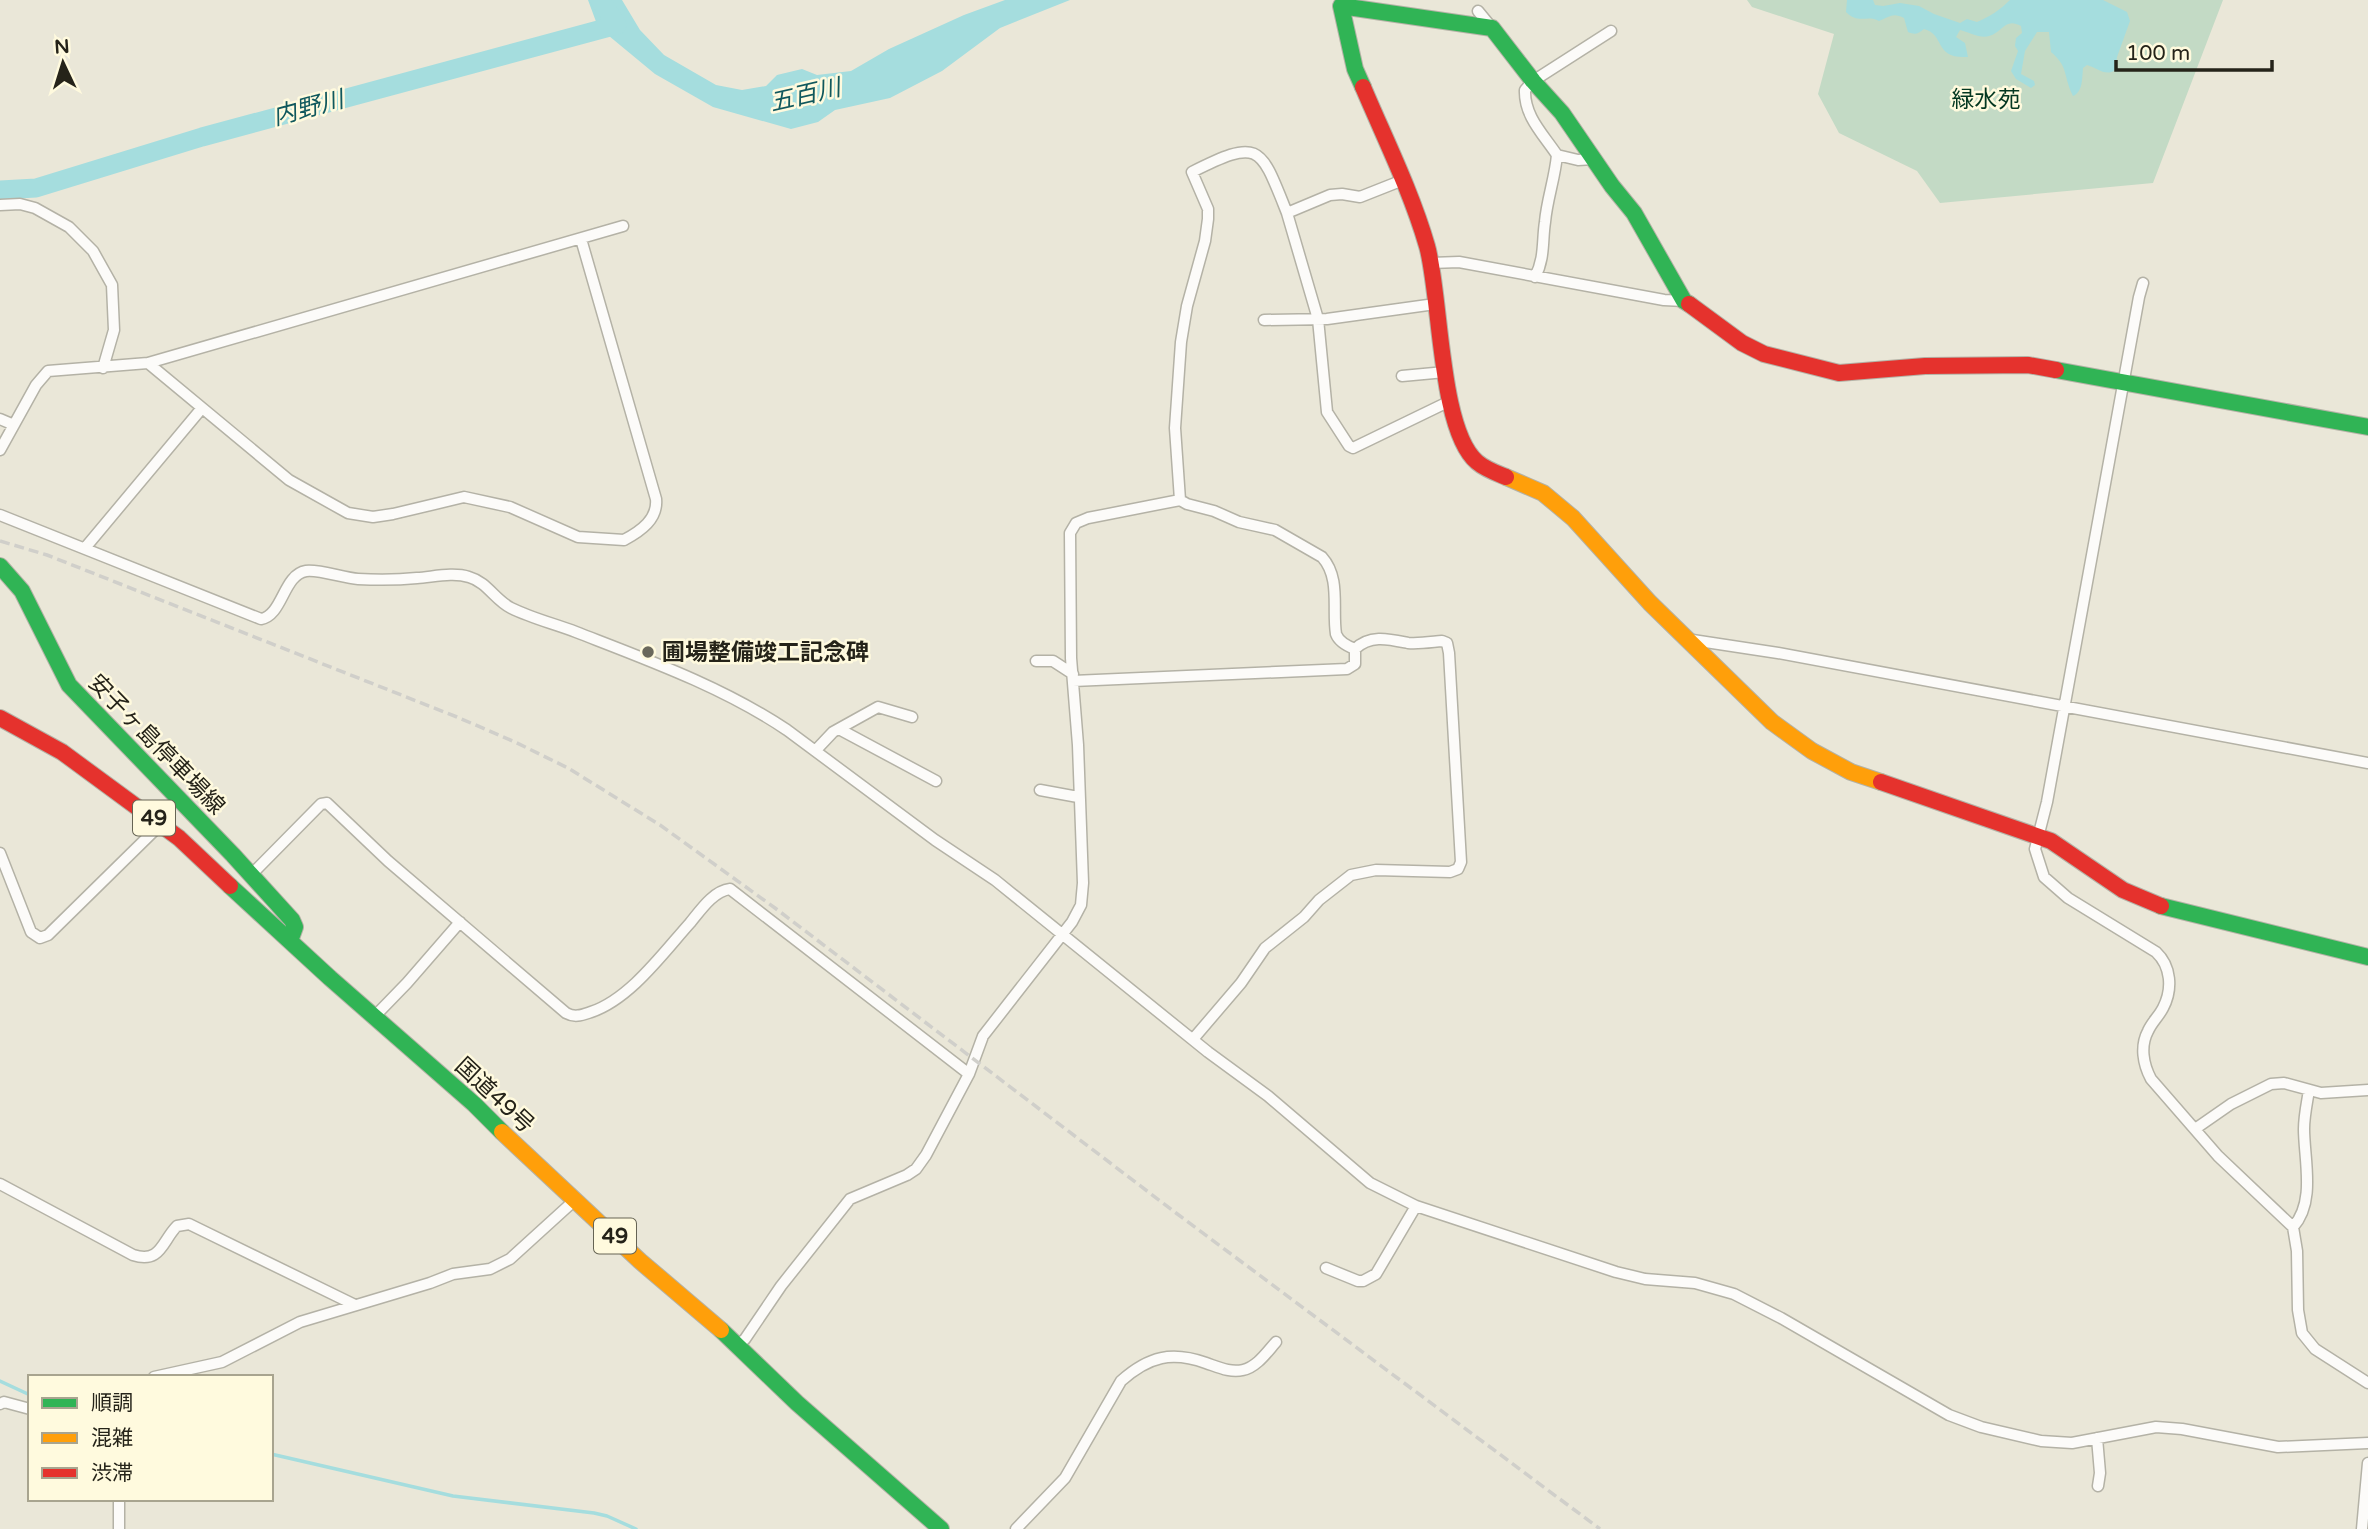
<svg xmlns="http://www.w3.org/2000/svg" width="2368" height="1529" viewBox="0 0 2368 1529" font-family="'Varela Round','Noto Sans JP',sans-serif">
  <rect width="100%" height="100%" fill="#eae7d8"/>
  <path fill="#c3dac5" d="M1747,0H2223L2153,183L1940,203L1917,171L1839,133L1818,94L1834,34L1752,7Z"/>
  <path fill="#a5ddde" d="M588,0H622L640,30L664,55L716,85L742,90L766,86L777,75L802,69L817,75L851,71L889,49L964,15L1005,0H1070L1000,28L942,71L890,98L835,110L818,122L791,129L713,107L655,74L603,31L571,40L570,37L598,27Z
    M1847,0H1873L1875,5L1883,6L1900,3L1919,6L1934,14L1960,23L1967,19L1977,22C1989,17 2000,10 2010,0H2103L2127,12L2130,21L2117,57L2115,70C2106,77 2097,68 2087,65L2083,68C2082,78 2083,92 2073,96C2063,76 2069,67 2051,52L2049,32H2037L2025,51L2021,74L2034,81L2035,85L2031,88L2016,79L2011,71L2018,51L2015,46L2016,38L2022,33L2021,26C2005,17 2003,32 1989,36C1981,39 1968,32 1960,30L1956,37L1965,43L1968,57C1933,59 1946,35 1924,29C1918,34 1915,35 1908,32L1904,18C1893,12 1889,17 1879,21C1867,14 1859,25 1846,12Z"/>
  <g fill="none" stroke-linecap="round" stroke-linejoin="round">
    <path stroke="#a5ddde" stroke-width="3.5" d="M0,1381L30,1395
      M271,1454L453,1496L594,1513L607,1516L636,1529"/>
    <path stroke="#a5ddde" stroke-width="19" d="M0,190L36,188L202,137L617,25L600,0"/>
    <defs>
      <path id="street" d="M1478,11L1492,28
        M1557,155L1578,160L1594,159
        M0,205L20,204L35,208L69,227L93,251L112,285L114,330L103,368
        M1287,213L1318,319L1327,412L1349,446L1353,448L1450,401
        M1431,263L1459,262L1664,300L1684,301
        M1535,277C1545,258 1542,241 1545,222C1547,199 1555,178 1557,155C1543,134 1524,116 1525,90L1533,81L1611,31
        M2143,283L2139,297L2047,802L2035,849L2044,877L2068,898L2156,952C2171,966 2173,989 2163,1008C2159,1016 2152,1022 2148,1031C2140,1046 2143,1064 2151,1079L2218,1156L2293,1227L2297,1251L2298,1310L2302,1333L2315,1349L2368,1383
        M1264,320L1327,319L1435,304
        M148,363L289,480L348,513L373,517L393,514L464,497L510,507L578,537L624,540C641,531 658,519 656,499L581,239
        M1402,376L1445,372
        M0,419L14,425
        M0,450L36,385L48,371L148,363L623,226
        M1180,500L1187,504L1214,511L1239,522L1275,530L1322,557C1341,578 1332,609 1336,634C1339,642 1347,646 1355,649C1370,634 1389,639 1408,643C1419,644 1431,642 1442,641L1447,643L1449,653L1461,862L1458,869L1450,872L1376,870L1351,875L1319,900L1304,917L1265,948L1241,983L1194,1038
        M0,515L261,619C283,615 283,575 306,571C318,569 344,578 358,579C378,580 397,580 417,578C433,577 453,572 469,577C487,582 495,600 511,608C531,618 555,624 576,632C648,660 723,687 787,730L935,840L995,880L1208,1052L1268,1096L1370,1183L1416,1206L1616,1272L1645,1279L1695,1283L1734,1294L1781,1318L1949,1415L1981,1427L2041,1441L2072,1443L2156,1427L2182,1429L2278,1447L2368,1443
        M85,548L202,408
        M1686,639L1778,653L2368,763
        M1036,661H1053L1073,674
        M1073,681L1347,669L1355,664V649
        M839,729L936,781
        M816,750L833,732L878,707L912,717
        M1040,790L1078,797
        M0,853L31,932L40,938L48,935L161,824
        M251,875L321,804L327,803L388,861L566,1013C575,1018 582,1015 591,1012C630,999 663,953 690,923C700,911 713,891 730,889L969,1074
        M375,1016L407,983L460,922
        M2195,1129L2231,1104L2271,1084L2284,1083L2321,1093L2368,1090
        M0,1184L133,1255C161,1264 162,1241 177,1226L189,1224L355,1305
        M2293,1227C2316,1202 2304,1159 2304,1129C2304,1116 2307,1103 2309,1090
        M1326,1268L1358,1281H1363L1376,1274L1416,1206
        M738,1345L745,1339L781,1286L850,1199L907,1175L916,1169L926,1155L969,1074L983,1036L1072,922L1081,905L1083,883L1078,745L1071,658L1070,533L1076,523L1088,518L1180,500L1175,428L1181,342L1187,306L1205,241L1208,219V209L1192,172C1260,138 1260,145 1287,213L1330,195L1342,194L1360,197L1403,180
        M154,1377L222,1362L300,1322L430,1283L453,1274L490,1269L510,1259L576,1199
        M0,1404L4,1402L30,1409
        M2097,1438L2100,1473L2098,1486
        M119,1529V1499
        M1016,1529L1065,1478L1121,1381C1149,1356 1172,1351 1206,1363C1218,1367 1230,1373 1243,1370C1257,1367 1267,1352 1276,1342
        M2362,1529L2368,1463"/>
      <path id="fast" d="M1363,87L1355,69L1341,6L1492,28L1533,81L1562,113L1612,186L1634,213L1684,301L1689,304
        M2056,370L2368,427
        M0,566L22,591L69,685L233,855L292,920L295,927L290,941
        M230,886L330,978L474,1104L502,1132
        M2161,906L2368,957
        M721,1330L797,1403L941,1529"/>
      <path id="slow" d="M1506,477L1543,493L1573,518L1650,603L1772,722L1812,751L1851,772L1881,782
        M502,1132L640,1261L721,1330"/>
      <path id="jam" d="M1363,87C1385,139 1411,191 1427,246C1441,295 1439,430 1477,462C1485,469 1496,473 1506,477
        M1689,304L1742,343L1764,354L1839,373L1925,366L2028,365L2056,370
        M0,718L62,752L179,838L230,886
        M1881,782L2051,841L2123,890L2161,906"/>
    </defs>
    <use href="#street" stroke="#b4b2a6" stroke-width="13"/>
    <use href="#fast" stroke="#b4b2a6" stroke-width="18"/>
    <use href="#slow" stroke="#b4b2a6" stroke-width="18"/>
    <use href="#jam" stroke="#b4b2a6" stroke-width="18"/>
    <use href="#street" stroke="#fcfbf9" stroke-width="10"/>
    <use href="#fast" stroke="#30b455" stroke-width="16"/>
    <use href="#slow" stroke="#ff9f0a" stroke-width="16"/>
    <use href="#jam" stroke="#e5322d" stroke-width="16"/>
    <path stroke="#d0cfca" stroke-width="3.5" stroke-dasharray="10 5" stroke-linecap="butt" d="M0,541L47,555L457,717L515,742L568,768L660,825L775,908L1176,1213L1600,1529"/>
  </g>
  <circle fill="#6a685c" stroke="#fffade" stroke-width="2.5" cx="648" cy="652" r="7"/>
  <g text-anchor="middle" stroke-width="5" stroke-linejoin="round" paint-order="stroke">
    <g fill="#fffade" stroke="#666454" stroke-width="2">
      <rect x="133" y="800.5" width="42" height="35" rx="5"/>
      <rect x="594" y="1218.5" width="42" height="35" rx="5"/>
    </g>
    <g font-size="21" font-weight="bold" fill="#252319">
      <text x="154" y="825">49</text>
      <text x="615" y="1243">49</text>
    </g>
    <g font-size="23" fill="#033720" stroke="#fffade">
      <text x="1986" y="107">緑水苑</text>
    </g>
    <g font-size="23" font-weight="bold" fill="#252319" stroke="#fffade" text-anchor="start">
      <text x="662" y="660">圃場整備竣工記念碑</text>
    </g>
    <g font-size="23" fill="#252319" stroke="#fffade">
      <text transform="translate(157 744) rotate(46)" y="8">安子ヶ島停車場線</text>
      <text transform="translate(495 1095) rotate(43)" y="8">国道49号</text>
    </g>
    <g font-size="24" font-style="italic" fill="#10585d" stroke="#fffade">
      <text transform="translate(805 95) rotate(-13)" y="8">五百川</text>
      <text transform="translate(308 108) rotate(-15)" y="8">内野川</text>
    </g>
  </g>
  <rect x="28" y="1375" width="245" height="126" fill="#fffade" stroke="#a8a48f" stroke-width="2"/>
  <rect x="42" y="1398" width="35" height="10" fill="#30b455" stroke="#a8a48f" stroke-width="2"/>
  <text x="91" y="1410" font-size="21" fill="#252319">順調</text>
  <rect x="42" y="1433" width="35" height="10" fill="#ff9f0a" stroke="#a8a48f" stroke-width="2"/>
  <text x="91" y="1445" font-size="21" fill="#252319">混雑</text>
  <rect x="42" y="1468" width="35" height="10" fill="#e5322d" stroke="#a8a48f" stroke-width="2"/>
  <text x="91" y="1480" font-size="21" fill="#252319">渋滞</text>
  <g transform="translate(63 63) rotate(356)" stroke="#fffade" stroke-width="5" paint-order="stroke">
  <path d="M0-5L12 26L0 18L-12 26Z" fill="#252319"/>
  <text y="-10" font-size="19" font-weight="bold" text-anchor="middle" fill="#252319">N</text>
  </g>
  <path d="M2116 60v10h156v-10" fill="none" stroke="#252319" stroke-width="3.5"/>
  <text x="2126" y="60" font-size="21" fill="#252319" stroke="#fffade" stroke-width="5" paint-order="stroke">100 m</text>
</svg>
